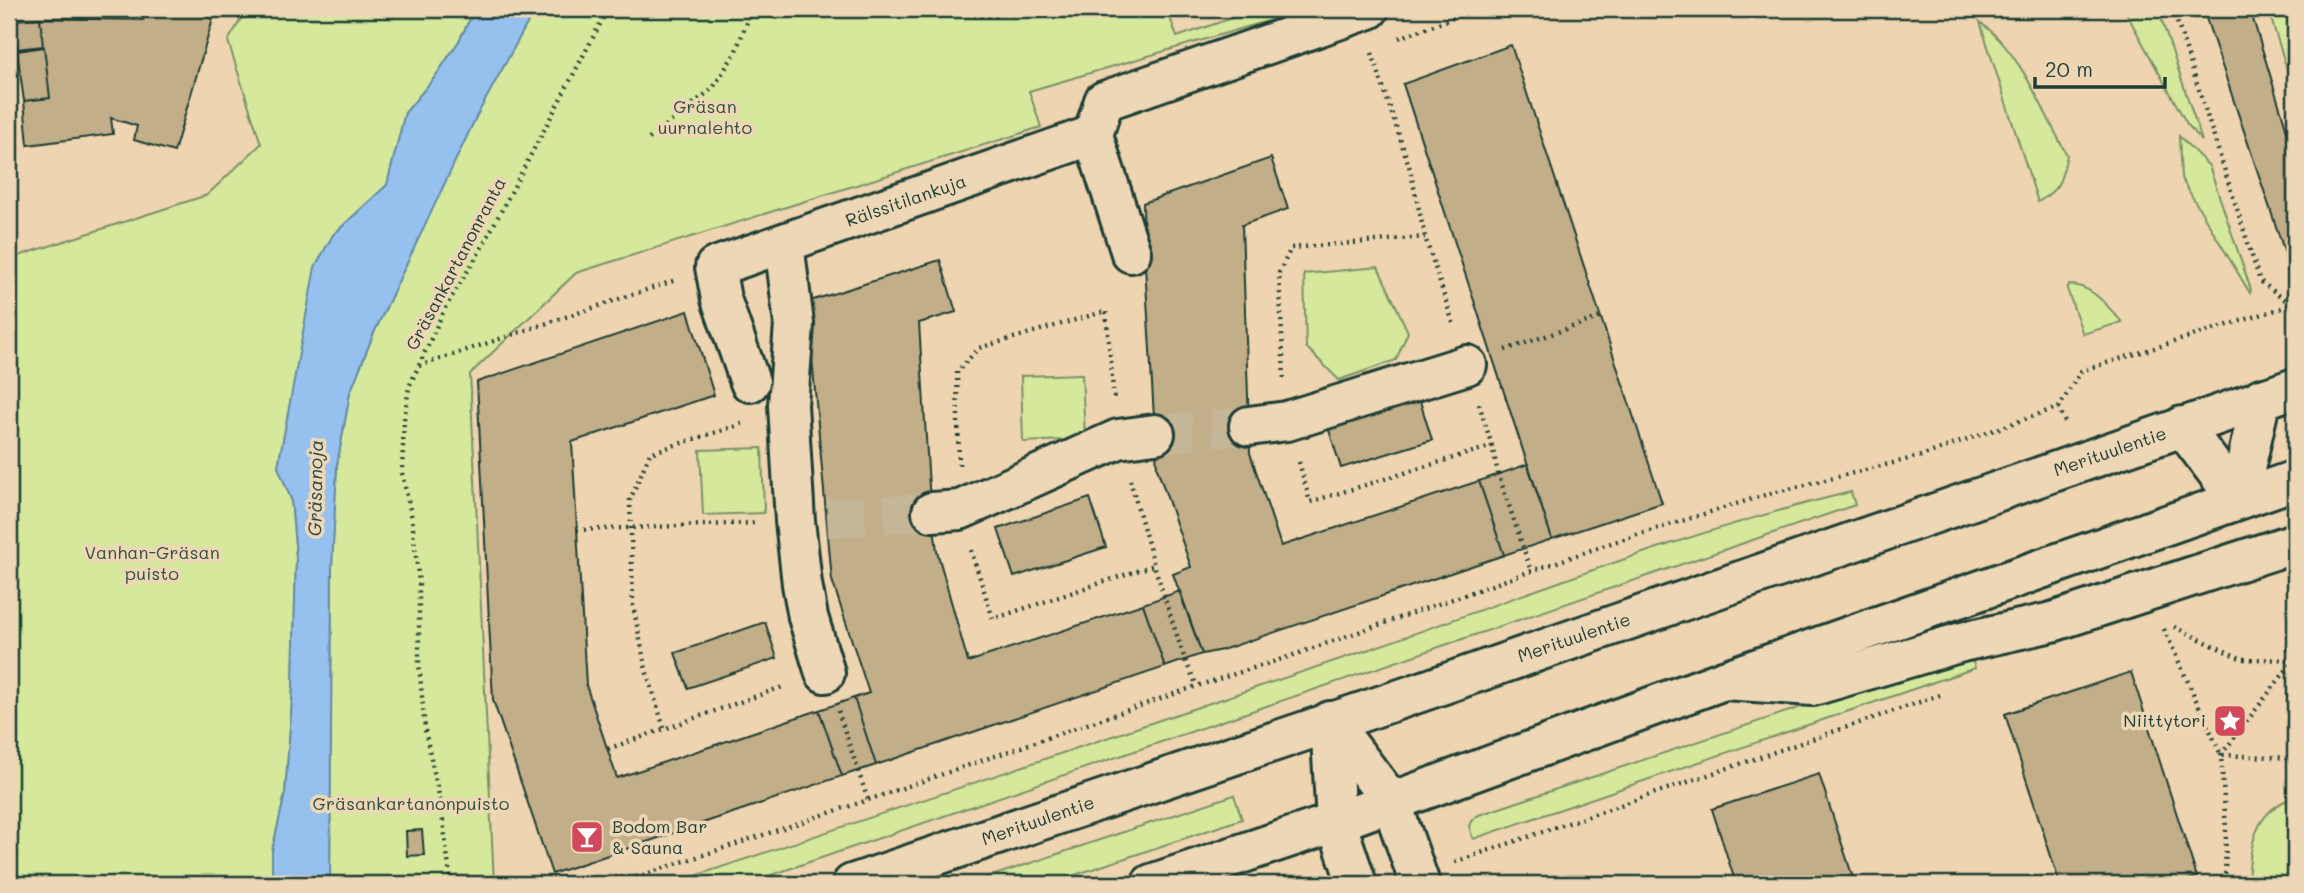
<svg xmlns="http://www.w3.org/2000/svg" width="2304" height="893" viewBox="0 0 2304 893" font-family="Mali,sans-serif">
  <rect width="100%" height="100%" fill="#eed4b0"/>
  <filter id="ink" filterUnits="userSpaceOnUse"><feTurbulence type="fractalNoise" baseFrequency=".0143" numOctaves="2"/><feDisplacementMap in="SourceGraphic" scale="14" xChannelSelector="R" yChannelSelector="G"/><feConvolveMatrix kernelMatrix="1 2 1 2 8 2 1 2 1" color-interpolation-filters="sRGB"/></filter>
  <g filter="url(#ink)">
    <path fill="#d5e89c" stroke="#7a9268" stroke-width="2" d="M247,9H475L459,41L435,77L405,113L387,185L333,235L302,345L278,466L291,499L296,556L293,687L285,794L272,851V884H9V259L207,195L261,144L228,41Z
      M535,9H1167L1177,37L1258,9L1283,10L1281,17L1029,91L1041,127L576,273L470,374L494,884H330L332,566L337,465L350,393L373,335L476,116Z
      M2124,9H2158L2202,141L2187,124Z
      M2268,9H2295V94Z
      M1980,22C2022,53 2042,110 2067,155C2061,180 2061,188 2038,202Z
      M2179,136L2209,166L2251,290L2250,293L2181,178Z
      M1378,267L1408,332L1396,360L1339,380L1306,347L1304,274Z
      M2069,285C2093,285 2107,306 2122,322L2083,334L2067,289Z
      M1082,374L1085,439L1023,442L1021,376Z
      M762,448L764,513L703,515L700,450Z
      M1851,492L1855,505L745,884H671C904,806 1138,729 1370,649C1529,594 1687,531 1851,492Z
      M1971,656L1975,668L1473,839L1469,826L1472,820L1479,815L1867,685Z
      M1234,795L1242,819L1048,884H968Z
      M2295,797V884H2248C2250,847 2253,810 2295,797Z"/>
    <path fill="#96c1ef" stroke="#668ca4" stroke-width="2" d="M475,9H535L476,117L373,335L350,393L337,465L332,566L330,884H272V851L285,794L293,687L296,556L291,499L278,467L315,267L333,235L387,185L405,113L435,77L459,41Z"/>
    <path fill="#c2ae89" stroke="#1f3d34" stroke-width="2" d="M150,9H207L203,15L213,19L174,152L134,140L137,126L111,118L113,134L28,145L24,101L50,98L44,47L17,51V49L43,46L40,18L143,20Z
      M2203,9H2250L2295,157V283Z
      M40,18L43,46L17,49L15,20Z
      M1511,45L1662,503L1552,539L1403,84Z
      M44,47L50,98L24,101L17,51Z
      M1271,158L1288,209L1242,225L1250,453L1281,546L1479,481L1504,555L1222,650L1202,654L1173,574L1191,567L1157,468L1144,249L1143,203Z
      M940,260L956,312L919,323L929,487L937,551L968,662L1143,604L1165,667L876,765L854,698L869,693L832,580L807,302Z
      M688,311L714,395L572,442L586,685L617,778L819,710L842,776L552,874L493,700L477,382Z
      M1419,398L1432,440L1341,468L1328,427Z
      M1528,464L1552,539L1504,555L1479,481Z
      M1090,498L1106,547L1014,577L998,529Z
      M1180,591L1202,654L1165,667L1143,604Z
      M765,622L777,658L688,688L675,653Z
      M2295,630V651L2287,650L2291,639Z
      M2131,672L2197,877L2175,884H2060L2005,714Z
      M854,698L876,765L842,776L819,710Z
      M1819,774L1855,884H1736L1712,809Z
      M422,830L424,855L407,856L406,831Z"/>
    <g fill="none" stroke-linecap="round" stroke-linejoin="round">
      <path stroke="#c5b697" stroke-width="38" stroke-dasharray="38 19" stroke-linecap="butt" d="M1155,434L1249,426
        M827,518L932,512"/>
      <defs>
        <path id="minor" d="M1093,135L1131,253
          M784,243L794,324L788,405L795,521L802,584L808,617L825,673
          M750,382L721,299L715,267L1093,135L1104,101L1369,9
          M1249,426L1287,421L1467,365
          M932,512L960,510L1118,439L1155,434
          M1724,680L1813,686L1962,642L2052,622L2295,543
          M1330,721L1391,801L1420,884
          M1330,721L1336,822L1357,884"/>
        <path id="major" d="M2182,426L2238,500
          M2238,500L2261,398
          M852,884L1418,693L2295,388
          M1151,884L1336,822L1724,680L2295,480"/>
      </defs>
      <use href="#minor" stroke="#1f3d34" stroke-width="44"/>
      <use href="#major" stroke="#1f3d34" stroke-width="44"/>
      <path stroke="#1f3d34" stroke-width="4.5" stroke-dasharray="2 5" stroke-linecap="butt" d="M855,9L995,16L1035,9
        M2173,9L2260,281L2292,305L2295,313
        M1399,38L1477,9
        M1372,53L1410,169L1425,237L1454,326
        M649,139L713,88L735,53L752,9
        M1505,350L1601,317
        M419,366L676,280
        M1284,378L1279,273L1291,248L1425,237
        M1479,404L1492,446
        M2059,407L2066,425
        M1299,462L1310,502L1492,446L1498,473L1531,571
        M959,465L957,372L979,348L1106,311L1114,400
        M1130,480L1154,565
        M577,530L755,523
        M971,550L993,619L1154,565L1185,660L1197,686
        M2174,627L2242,659L2294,660L2221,755L2226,829L2225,884
        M2164,629L2221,755L2295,758
        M838,711L868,800
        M664,728L646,670L633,605L630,500L650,453L742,424
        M608,749L785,686
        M1455,862L1943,694
        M451,884L441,805L425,730L419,663V583L412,519L402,473L404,420L409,387L445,308L480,251L608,9
        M616,884L868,800L1197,686L1285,658L1611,543L1765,495L1921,456L2059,407L2081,371L2295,304"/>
      <use href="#minor" stroke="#edd7b6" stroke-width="38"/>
      <use href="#major" stroke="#edd7b6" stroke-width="38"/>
    </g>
  </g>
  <defs>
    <symbol id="sight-square" viewBox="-11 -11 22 22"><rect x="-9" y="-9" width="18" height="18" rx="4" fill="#d1495b" stroke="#edd7b6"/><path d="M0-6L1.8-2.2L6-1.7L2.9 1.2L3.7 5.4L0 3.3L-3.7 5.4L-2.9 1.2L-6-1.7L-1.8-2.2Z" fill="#fff"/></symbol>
    <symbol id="bar-square" viewBox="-11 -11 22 22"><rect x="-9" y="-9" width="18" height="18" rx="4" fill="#d1495b" stroke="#edd7b6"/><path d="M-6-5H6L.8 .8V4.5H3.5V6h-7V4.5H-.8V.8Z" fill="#fff"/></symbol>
  </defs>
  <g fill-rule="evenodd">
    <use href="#sight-square" x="2211" y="702" width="38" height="38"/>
    <use href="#bar-square" x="568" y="818" width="38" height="38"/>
  </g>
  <g text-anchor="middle" stroke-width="7" stroke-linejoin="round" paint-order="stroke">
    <g font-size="18" fill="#314e3e" stroke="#edd7b6">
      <text x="705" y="113">Gräsan<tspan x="705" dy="21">uurnalehto</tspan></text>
      <text x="152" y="559">Vanhan-Gräsan<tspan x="152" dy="21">puisto</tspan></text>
      <text x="411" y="810">Gräsankartanonpuisto</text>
    </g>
    <g font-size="18" fill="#1f3d34" stroke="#edd7b6">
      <text transform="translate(906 201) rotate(-19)" y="6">Rälssitilankuja</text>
      <text transform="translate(456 264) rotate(-62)" y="6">Gräsankartanonranta</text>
      <text transform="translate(2110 452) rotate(-19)" y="6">Merituulentie</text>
      <text transform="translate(1574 638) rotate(-19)" y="6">Merituulentie</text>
      <text transform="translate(1038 821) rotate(-19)" y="6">Merituulentie</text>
    </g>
    <g font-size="18" fill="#1f3d34" stroke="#edd7b6" text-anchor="end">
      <text x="2206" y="727">Niittytori</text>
      <text x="612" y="833" text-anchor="start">Bodom Bar<tspan x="612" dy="21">&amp; Sauna</tspan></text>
    </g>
    <g font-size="19" font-style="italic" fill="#2b4a47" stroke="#edd7b6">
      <text transform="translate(315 488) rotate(-89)" y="7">Gräsanoja</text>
    </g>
  </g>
  <rect width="2304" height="893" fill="none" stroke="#edd7b6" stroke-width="35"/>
  <rect x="18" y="18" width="2269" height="858" fill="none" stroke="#1f3d34" stroke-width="2.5" filter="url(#ink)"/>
  <path d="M2035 77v10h130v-10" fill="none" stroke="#1f3d34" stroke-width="3.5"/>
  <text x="2045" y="77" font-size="21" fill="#1f3d34" stroke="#edd7b6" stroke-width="5" paint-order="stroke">20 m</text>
</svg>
